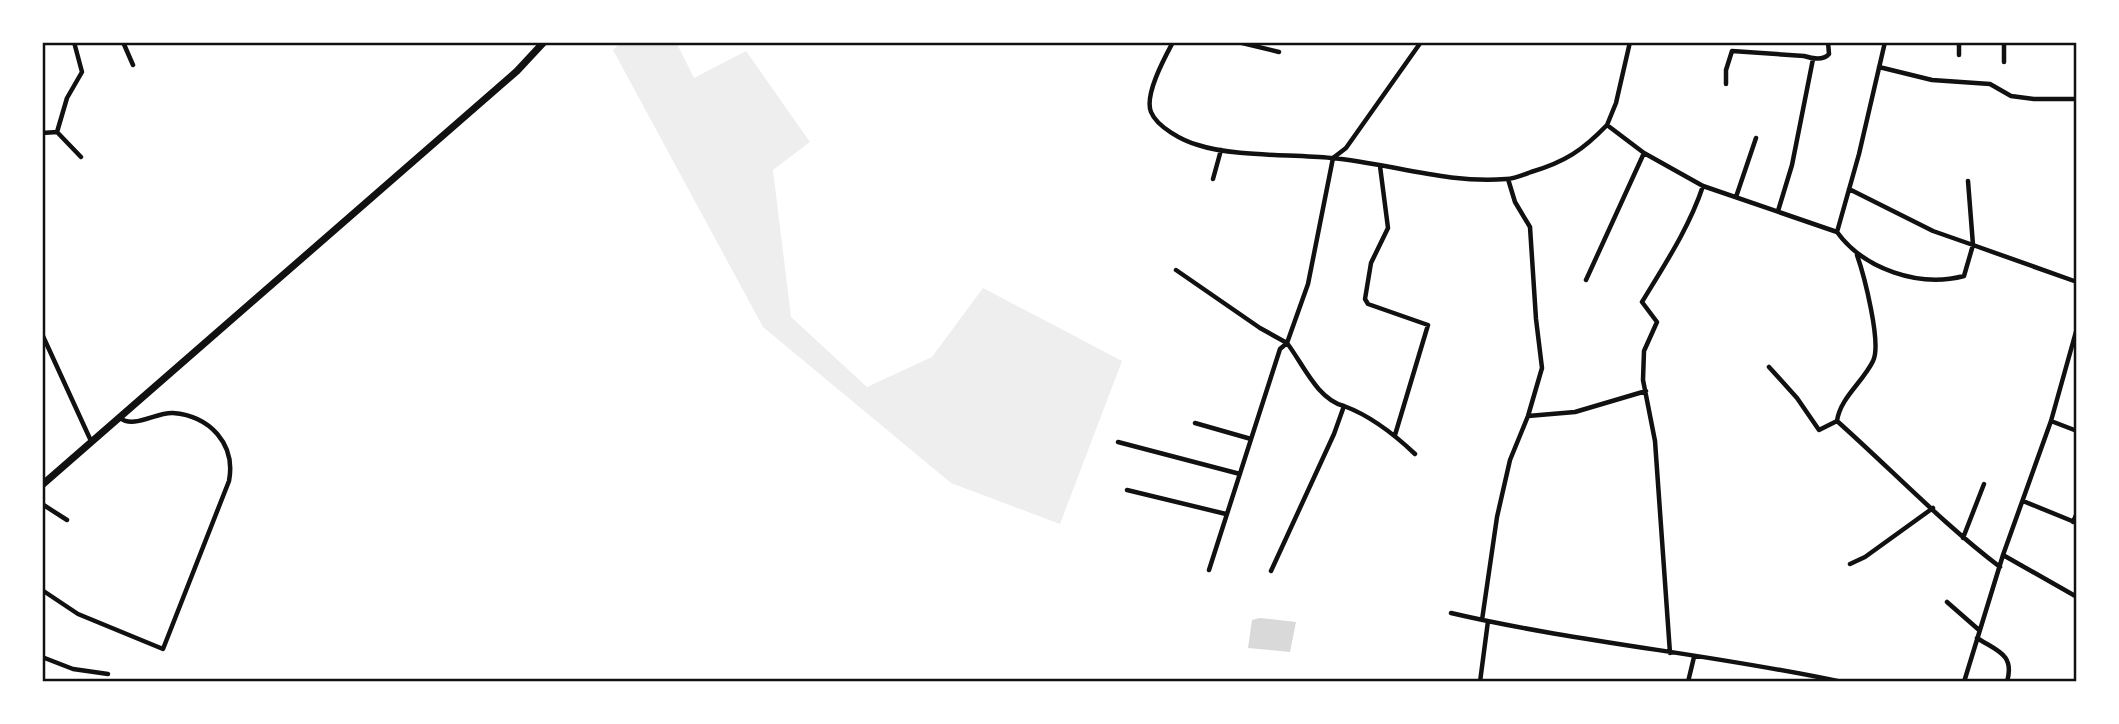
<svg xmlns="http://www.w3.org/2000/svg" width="2119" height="724" viewBox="0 0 2119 724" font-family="Mulish,sans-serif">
  <rect width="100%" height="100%" fill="#fff"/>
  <path fill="#eee" d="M621,42H676L694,78L746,51L810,142L773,170L791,317L867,387L932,357L983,288L1122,361L1060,524L951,483L763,327L613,50Z"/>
  <path fill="#d9d9d9" d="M1260,618L1296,622L1290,652L1248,648L1252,620Z"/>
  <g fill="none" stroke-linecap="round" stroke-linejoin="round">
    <path stroke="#111" stroke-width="4.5" d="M123,42L133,65
      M1173,42C1165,57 1144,95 1151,112C1157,127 1183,141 1198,145C1234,157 1292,154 1331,158C1389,163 1447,184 1506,179C1514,179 1523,175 1531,172C1565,162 1583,150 1607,125L1644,153L1703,186L1837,232L1859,154L1885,42
      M1238,42L1279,52
      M1959,55V42
      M2004,62V42
      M1879,67L1932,80L1990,84L2011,96L2034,99H2077
      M1726,84V70L1732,51L1804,56C1813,59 1823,61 1829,54L1828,42
      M1607,125L1616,103L1630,42
      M57,132L67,98L82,72L74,42
      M42,133L57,132L81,157
      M1380,166L1388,228L1371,263L1365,299L1368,304L1428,325L1395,435
      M1213,179L1221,150
      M1849,189L1933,231L1973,245L1968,181
      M1736,197L1756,138
      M1778,211L1792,165L1813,59
      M1837,232C1864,269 1919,288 1964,276L1973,245L2077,282
      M1176,270L1260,328L1287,343L1280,349L1209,570
      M1586,280L1644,153
      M42,334L91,441
      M1769,367L1797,398L1819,430L1837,421
      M1344,406C1371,416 1394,434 1415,454
      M1528,416L1575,412L1646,391
      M1837,421C1891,469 1942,523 2000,567
      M1837,421C1840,398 1863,382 1873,361C1882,344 1864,275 1857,255
      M2051,421L2077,431
      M1195,423L1251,439
      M1118,442L1240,474
      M1127,490L1226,514
      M2023,501L2077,523
      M42,504L67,520
      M2073,522L2077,513
      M1963,538L1984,484
      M2003,555L2077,597
      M1850,564L1865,557L1933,508
      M1271,571L1334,434L1344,406C1317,399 1303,364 1287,343L1308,284L1333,158L1346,148L1421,42
      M42,590L78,614L163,649L229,481C236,444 210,416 173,413C156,412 134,429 120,418
      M1947,602L1979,630
      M1451,613C1580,643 1713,654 1842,682
      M1482,620L1497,517L1510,460L1528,416L1542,368L1536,319L1530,227L1515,202L1508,179
      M1977,638C1997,651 2015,654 2007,682
      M1670,653L1655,441L1643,380L1644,351L1657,322L1642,302C1665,264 1689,228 1703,186
      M42,657L73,669L108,674
      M1480,682L1488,621
      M1688,682L1694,657
      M1964,682L2003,555L2051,421L2077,328"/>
    <path stroke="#111" stroke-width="7" d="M42,485L517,71L544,42"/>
  </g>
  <rect width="2119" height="724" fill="none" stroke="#ffffff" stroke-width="88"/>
  <rect x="44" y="44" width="2031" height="636" fill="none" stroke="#111" stroke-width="2.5"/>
</svg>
